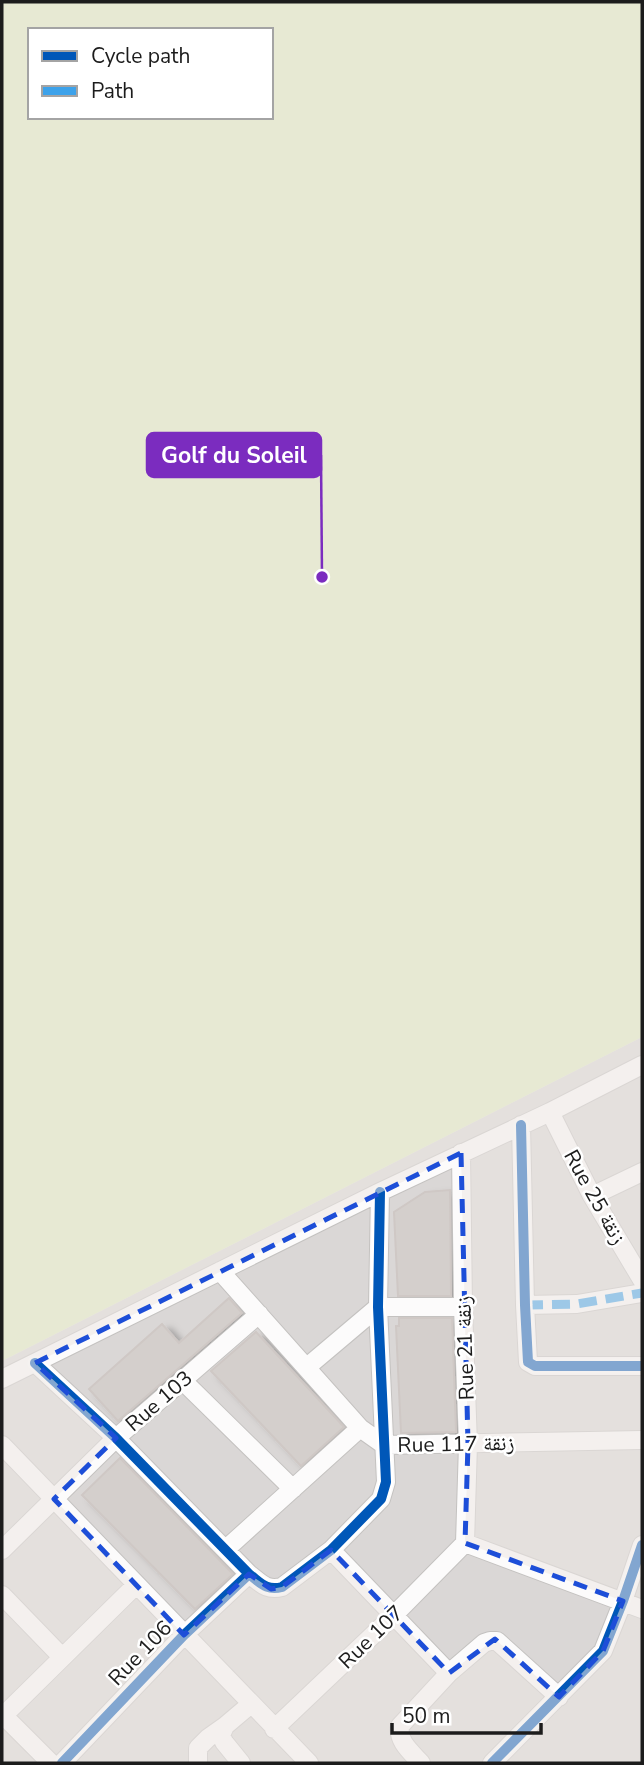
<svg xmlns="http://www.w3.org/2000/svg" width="644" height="1765" viewBox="0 0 644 1765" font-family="'Nunito Sans','Noto Naskh Arabic',sans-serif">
  <defs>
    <filter id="shadow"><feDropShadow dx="8" dy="4.5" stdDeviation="3.5" flood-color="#0004"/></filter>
  </defs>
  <rect width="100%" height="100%" fill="#ece7e4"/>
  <path fill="#dad7d6" d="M642,1037V1763H2V1361Z"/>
  <path fill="#dfebbf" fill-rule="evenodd" d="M2,2H642V1037L2,1361ZM30,30H271V117H30Z"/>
  <path fill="#d4cfcc" stroke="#cfc8c5" stroke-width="2" filter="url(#shadow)" d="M450,1190L451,1296H398L394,1212L425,1192Z
    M229,1298L242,1313L118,1421L89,1389L162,1324L179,1343Z
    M399,1318H452L456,1432L401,1433L396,1326H399Z
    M256,1332L344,1427L301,1466L211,1371Z
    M120,1458L233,1574L195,1609L82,1495Z"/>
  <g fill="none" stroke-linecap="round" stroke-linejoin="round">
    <defs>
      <path id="minor" d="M550,1112L592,1196L642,1280
        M521,1125L525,1305L528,1362L535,1366H642
        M461,1153L463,1307L468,1444L465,1543
        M592,1196L642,1172
        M220,1271L360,1428L384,1445L642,1440
        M525,1305L577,1304L642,1293
        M35,1363L116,1438L249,1574C261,1583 266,1591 282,1587L331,1550L381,1499L386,1482L378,1307L380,1192
        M307,1367L378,1307H463
        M2,1379L380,1192L550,1112L642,1065
        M182,1380L293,1489
        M2,1445L309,1763
        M465,1543L642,1609
        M226,1549L360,1428
        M2,1550L116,1438L259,1314
        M331,1550L449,1673
        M2,1595L62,1657
        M2,1714L51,1763
        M3,1716L136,1585
        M274,1729L394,1615L465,1543
        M62,1763L184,1635L249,1574
        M198,1763V1748L208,1738L225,1726
        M241,1763L224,1742L221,1735L225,1726L251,1704
        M421,1763C411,1752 397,1741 400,1726L449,1673L484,1643L490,1641H497L559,1697
        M492,1763L603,1651L623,1601L642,1545"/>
    </defs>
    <use href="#minor" stroke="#c4c2c0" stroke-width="20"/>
    <use href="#minor" stroke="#fcfbfb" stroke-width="18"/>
    <path stroke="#3da2ea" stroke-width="9" stroke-dasharray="18 9" stroke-linecap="butt" d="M525,1305L577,1304L642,1293"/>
    <defs>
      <path id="cycleway" d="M521,1125L525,1305L528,1362L535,1366H642
        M35,1363L116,1438L249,1574C261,1583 266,1591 282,1587L331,1550L381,1499L386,1482L378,1307L380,1192
        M62,1763L184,1635L249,1574
        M492,1763L603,1651L623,1601L642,1545"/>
    </defs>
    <use href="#cycleway" stroke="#fff" stroke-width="15"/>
    <use href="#cycleway" stroke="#0057b8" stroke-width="10"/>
  </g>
  <path d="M0 0H644V1765H0ZM461,1153L468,1444L465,1543L623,1601L603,1651L559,1697L495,1639L449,1673L331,1550L282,1587L271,1589L249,1574L184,1635L54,1499L116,1438L35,1363Z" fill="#ece7e4" fill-opacity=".55" fill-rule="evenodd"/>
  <path fill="none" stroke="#1d4ed8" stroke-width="5" stroke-dasharray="14 9" stroke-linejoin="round" d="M461,1153L468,1444L465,1543L623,1601L603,1651L559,1697L495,1639L449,1673L331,1550L282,1587L271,1589L249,1574L184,1635L54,1499L116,1438L35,1363Z"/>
  <g text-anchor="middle" stroke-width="5" stroke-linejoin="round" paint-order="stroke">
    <g font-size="21" fill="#1c1c1c" stroke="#fff">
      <text transform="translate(595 1197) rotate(61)" y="7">Rue 25 زنقة</text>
      <text transform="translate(465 1348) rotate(-92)" y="7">Rue 21 زنقة</text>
      <text transform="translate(159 1401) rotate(-41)" y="7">Rue 103</text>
      <text transform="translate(456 1444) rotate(-1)" y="7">Rue 117 زنقة</text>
      <text transform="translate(371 1637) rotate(-44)" y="7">Rue 107</text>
      <text transform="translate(140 1653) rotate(-46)" y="7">Rue 106</text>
    </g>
  </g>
  <path fill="none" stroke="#7b2cbf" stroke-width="2.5" d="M322 577L321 455"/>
  <circle fill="#7b2cbf" stroke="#fff" stroke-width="2.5" cx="322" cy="577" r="7"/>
  <rect fill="#7b2cbf" stroke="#7b2cbf" stroke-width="2.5" x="147" y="433" width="174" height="44" rx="7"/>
  <g font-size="23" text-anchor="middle" font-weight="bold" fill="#fff">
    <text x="234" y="463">Golf du Soleil</text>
  </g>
  <rect width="644" height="1765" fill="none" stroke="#1c1c1c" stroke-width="7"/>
  <rect x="28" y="28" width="245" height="91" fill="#ffffff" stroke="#a4a4a4" stroke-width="2"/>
  <rect x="42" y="51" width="35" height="10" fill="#0057b8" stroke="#a4a4a4" stroke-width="2"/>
  <text x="91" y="63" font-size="21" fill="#1c1c1c">Cycle path</text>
  <rect x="42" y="86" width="35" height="10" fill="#3da2ea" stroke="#a4a4a4" stroke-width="2"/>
  <text x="91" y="98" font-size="21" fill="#1c1c1c">Path</text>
  <path d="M392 1723v10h149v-10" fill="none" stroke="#1c1c1c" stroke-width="3.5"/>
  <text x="402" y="1723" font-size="21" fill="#1c1c1c" stroke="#ffffff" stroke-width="5" paint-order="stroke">50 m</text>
</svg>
